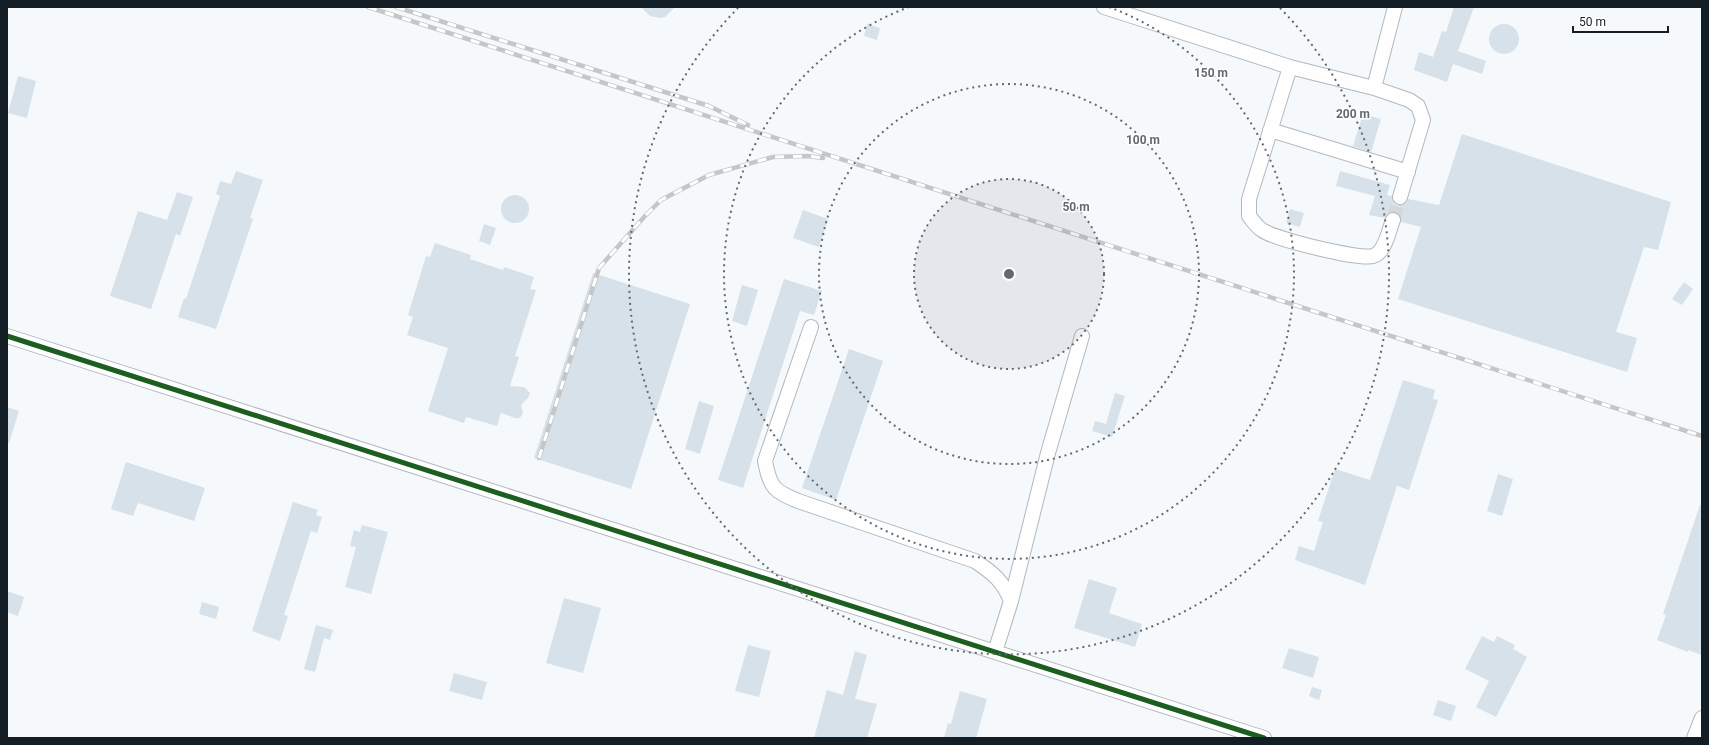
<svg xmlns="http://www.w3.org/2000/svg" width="1709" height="745" viewBox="0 0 1709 745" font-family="Roboto,sans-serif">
  <rect width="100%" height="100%" fill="#f6f9fc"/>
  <path fill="#d6e1ea" d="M641,7H675L665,17L660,18L650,16Z
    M1454,7H1474L1458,51L1486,61L1482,74L1453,64L1447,82L1414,70L1419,52L1433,57L1442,31L1446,32Z
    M867,24L880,28L877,40L864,36Z
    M1489 39a15 15 0 1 1 30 0a15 15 0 1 1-30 0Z
    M18,76L36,81L27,118L8,113Z
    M1363,114L1381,119L1371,152L1353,146Z
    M1462,134L1671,202L1658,250L1644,247L1616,332L1637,338L1627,372L1398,299L1421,227L1401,222L1400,215L1395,212L1388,213L1385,218L1369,215L1375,196L1336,186L1340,171L1390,185L1387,195L1392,196L1394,203L1397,205L1406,203L1408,199L1439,205Z
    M236,171L263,180L250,218L253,219L216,329L178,317L184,298L186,299L220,196L216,194L220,181L231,184Z
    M177,192L193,197L180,236L176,234L151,309L110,296L138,211L167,220Z
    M501 209a14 14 0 1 1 28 0a14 14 0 1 1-28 0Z
    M1290,209L1304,213L1300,227L1286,223Z
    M803,210L828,219L819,247L793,238Z
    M484,224L496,228L490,245L479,241Z
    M435,243L471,255L470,259L503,270L504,267L534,277L530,289L536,290L515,356L519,357L510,386L524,387L530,393L528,398L521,405L523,413L520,418H515L501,413L497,426L466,417L464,423L428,411L448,348L407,335L413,317L408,315L426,256L430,257Z
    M593,273L690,304L631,489L534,458Z
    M784,279L822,291L814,315L800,311L743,488L718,480Z
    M1684,282L1693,289L1682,305L1672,299Z
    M742,285L758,290L747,326L732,321Z
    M849,349L883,361L836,500L802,488Z
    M1403,380L1435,390L1433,399L1438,400L1409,490L1397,486L1365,585L1295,560L1299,546L1314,551L1323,522L1318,521L1335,469L1370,480Z
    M1115,393L1125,396L1112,437L1092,431L1095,421L1106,424Z
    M699,401L714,406L700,454L685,449Z
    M7,407L19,411L9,443H7Z
    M126,462L205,488L194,521L138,503L133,516L111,509Z
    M1498,474L1513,479L1502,516L1487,511Z
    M293,502L318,510L316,515L322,517L317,533L311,531L284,615L288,616L280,641L252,631Z
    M1700,505H1702V655L1688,650V652L1657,640L1666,615L1663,614Z
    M362,525L388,532L371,594L345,587L356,547L350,546L354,530L360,532Z
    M1089,579L1117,588L1109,613L1142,624L1135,647L1074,628Z
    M7,591L24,597L18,616L7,612Z
    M564,598L601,608L583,673L546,663Z
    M202,602L219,607L216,619L199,614Z
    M316,625L333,630L330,640L324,638L315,672L304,669Z
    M1482,636L1494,642L1497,636L1515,645L1513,649L1527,657L1496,717L1476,707L1489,681L1465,669Z
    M748,645L771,651L759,697L735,691Z
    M1289,648L1319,657L1313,678L1282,668Z
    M855,651L867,655L855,699L877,704L867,738H814L827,690L843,695Z
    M454,673L487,682L482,700L449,691Z
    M1312,687L1322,690L1319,700L1309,696Z
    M960,691L987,699L976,738H944L948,723L951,724Z
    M1438,700L1456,706L1451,721L1433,715Z"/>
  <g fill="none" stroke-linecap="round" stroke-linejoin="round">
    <path stroke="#d4d8dc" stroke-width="14" stroke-dasharray="14 7" stroke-linecap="butt" d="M1393,220L1400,197"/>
    <defs>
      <path id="minor" d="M1104,7L1290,67L1374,88L1395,7
        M1290,67L1249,199V216C1253,221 1257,227 1262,230C1274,239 1359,260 1373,256C1385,253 1389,230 1393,220
        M1374,88L1409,100L1418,106L1423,120L1400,197
        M1270,130L1408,172
        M811,327L765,461C770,488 774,491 798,501L975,561C993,573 1003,581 1011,601
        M7,336L1264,738
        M995,652L1011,601L1048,453L1082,336
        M1694,738L1702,718"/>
    </defs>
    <use href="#minor" stroke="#b1b8bd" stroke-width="16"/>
    <use href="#minor" stroke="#fefeff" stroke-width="14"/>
    <defs>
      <path id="rail" d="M368,7L1702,436
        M396,7L709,106L748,125
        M539,458L599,268L645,216L661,200L709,175L773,157L807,156L823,158"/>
    </defs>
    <use href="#rail" stroke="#c5c6c7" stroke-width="4.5"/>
    <use href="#rail" stroke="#fff" stroke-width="3" stroke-dasharray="9" stroke-linecap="butt"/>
    <defs>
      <path id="cycleway" d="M7,336L1264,738"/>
    </defs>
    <use href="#cycleway" stroke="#fff" stroke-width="8"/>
    <use href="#cycleway" stroke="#1b5e20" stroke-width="5"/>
  </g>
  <circle cx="1009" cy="274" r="95" fill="#626a70" fill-opacity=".12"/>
  <g fill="none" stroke="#626a70" stroke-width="2" stroke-dasharray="2 4">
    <circle cx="1009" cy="274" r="95"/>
    <circle cx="1009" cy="274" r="190"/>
    <path d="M1109 7A285 285 0 1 1 909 7"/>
    <path d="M1280 8A380 380 0 1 1 738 8"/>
  </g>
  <circle cx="1009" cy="274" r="6" fill="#626a70" stroke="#fff" stroke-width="2"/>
  <g font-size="12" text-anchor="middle" font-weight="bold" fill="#626a70" stroke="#fff" stroke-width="3" stroke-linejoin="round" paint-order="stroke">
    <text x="1211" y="77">150 m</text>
    <text x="1353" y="118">200 m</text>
    <text x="1143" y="144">100 m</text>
    <text x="1076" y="211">50 m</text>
  </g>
  <rect width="1709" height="745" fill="none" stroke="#131d25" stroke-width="16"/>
  <path d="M1573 26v6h95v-6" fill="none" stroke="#131d25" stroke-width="2"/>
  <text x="1579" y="26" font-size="12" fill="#131d25" stroke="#ffffff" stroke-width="3" paint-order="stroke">50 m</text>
</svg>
